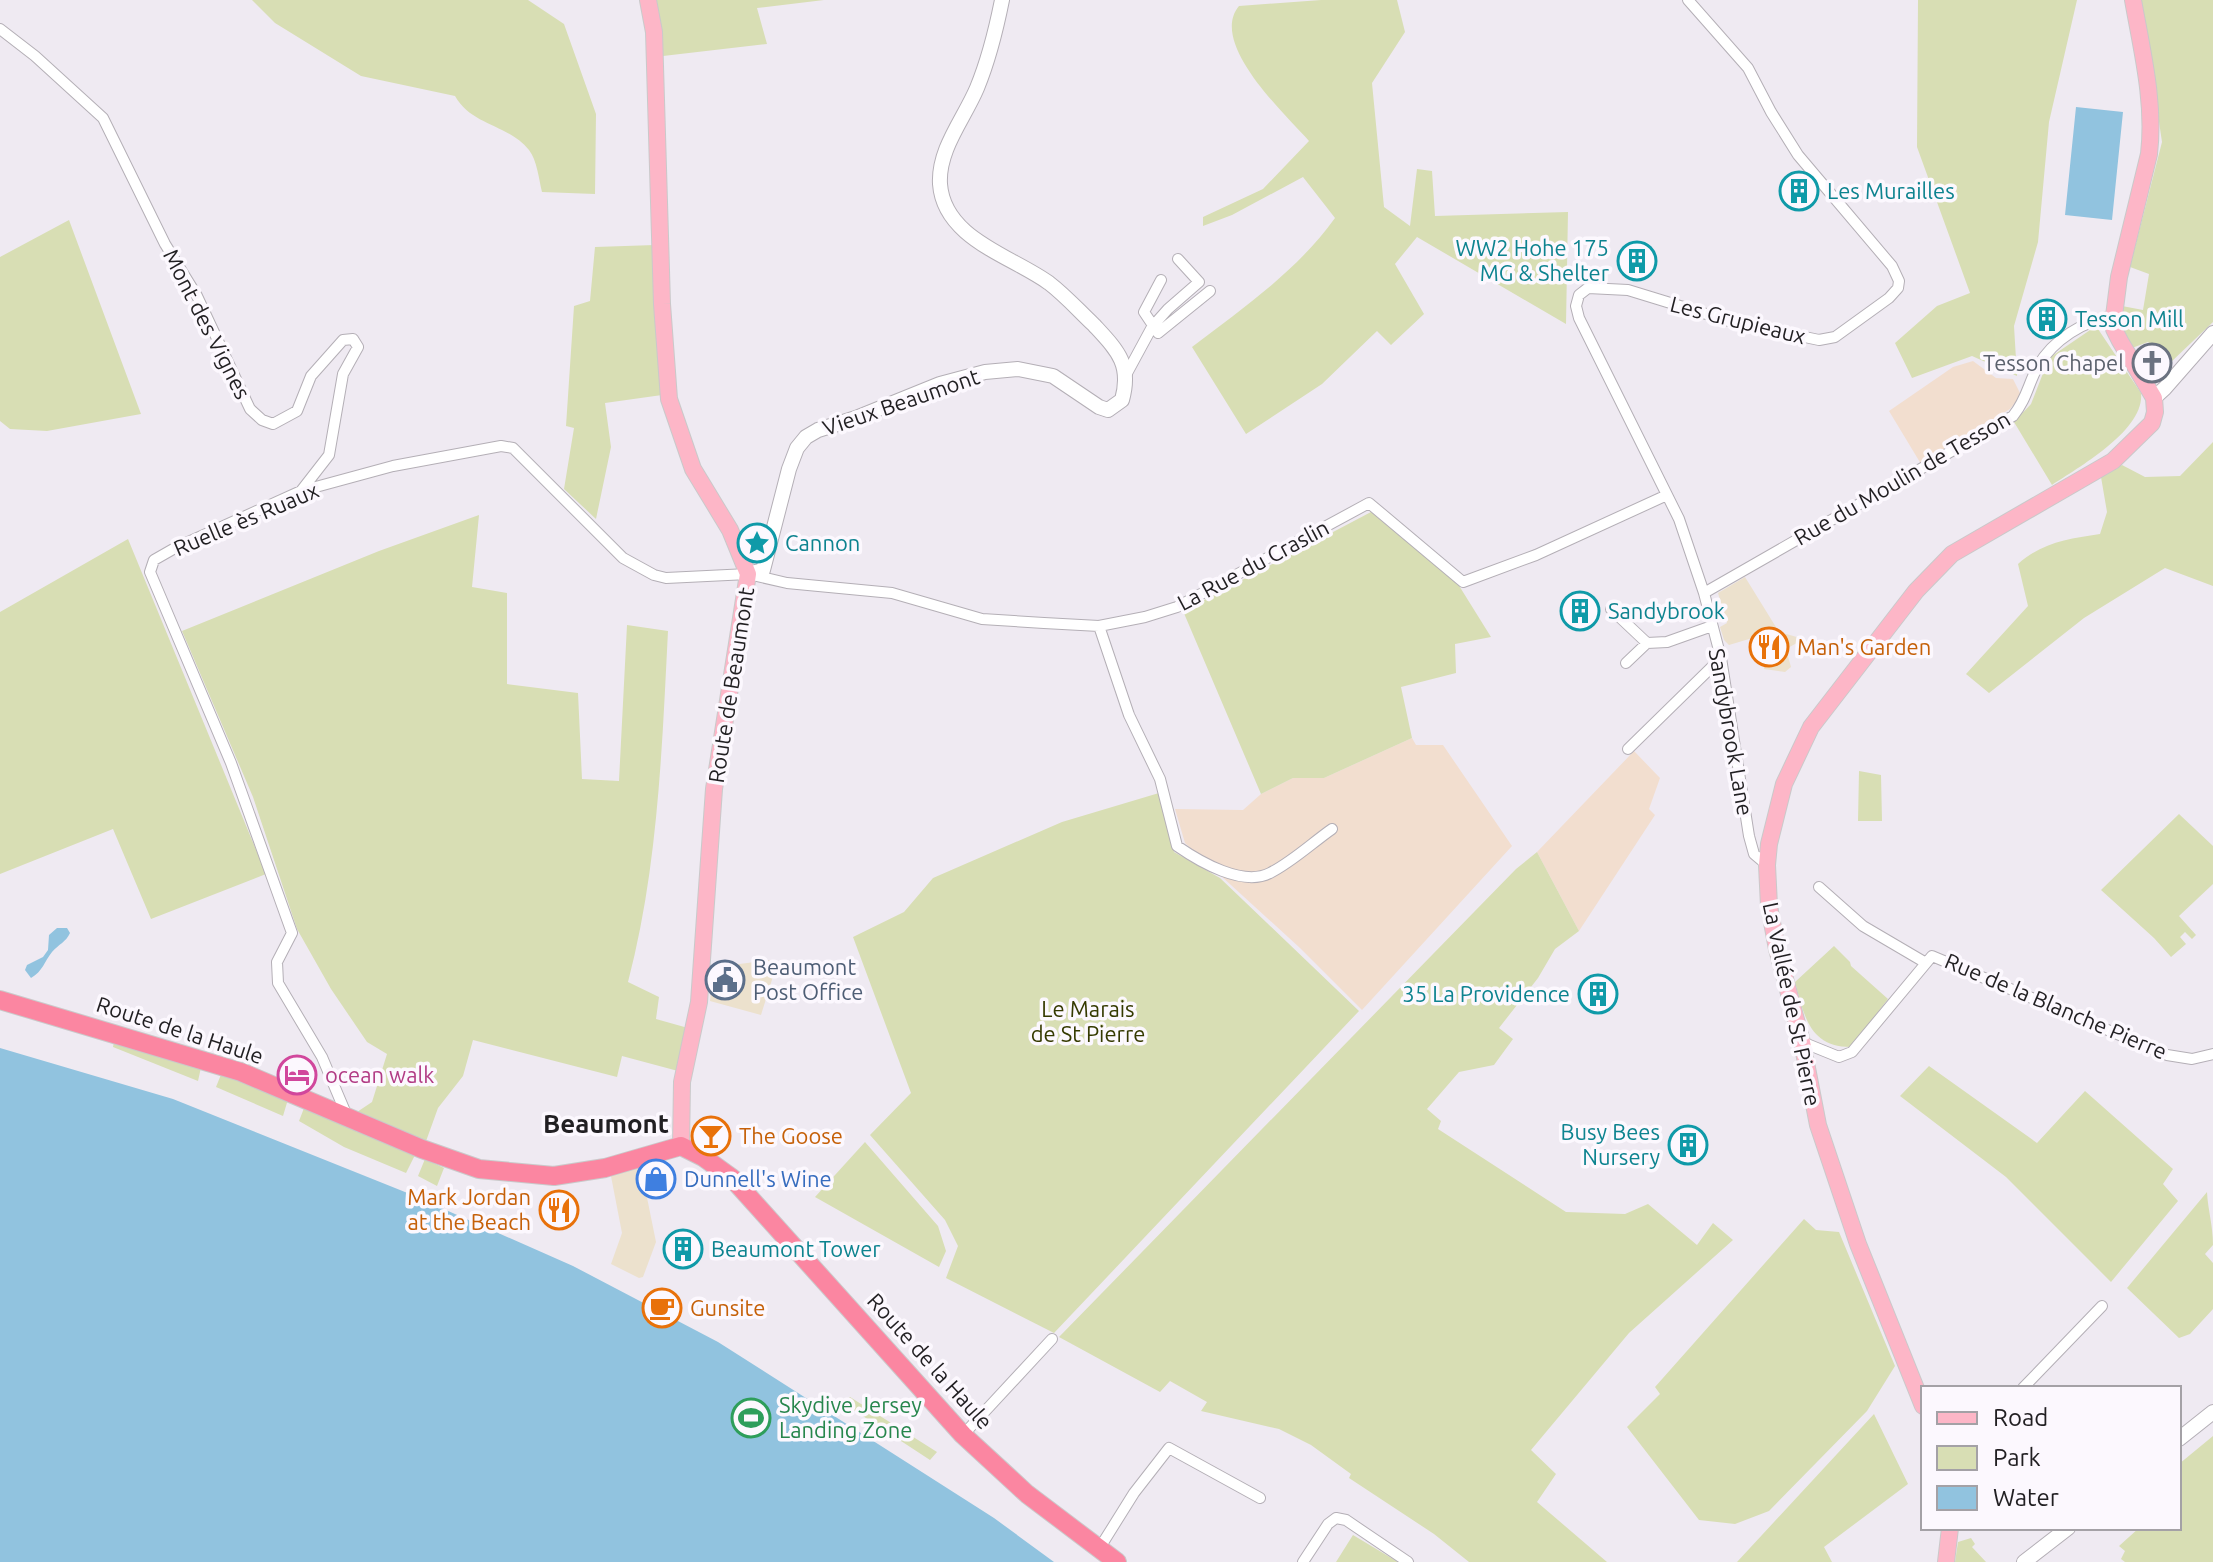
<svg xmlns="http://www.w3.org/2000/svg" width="2213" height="1562" viewBox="0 0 2213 1562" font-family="Ubuntu,sans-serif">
  <rect width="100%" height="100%" fill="#efeaf2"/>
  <path fill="#ece1cd" d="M1745,577L1779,632L1804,639L1786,649L1791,667L1785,672L1764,669L1767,654L1759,636L1729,645L1724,640L1720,627L1727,623L1718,593Z
    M770,960L773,962L775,970L761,1015L710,1001L713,972L717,967Z
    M640,1163L656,1242L643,1277L639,1278L611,1264L622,1233L610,1171Z"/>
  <path fill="#f2decf" d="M1973,361L1996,378L2013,379L2021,395L2010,409L1921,464L1889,411L1953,367Z
    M1412,738L1416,745H1443L1512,846L1362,1010L1300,948L1185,843L1175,809L1243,810L1261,794L1293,778H1324Z
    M1634,751L1660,778L1649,809L1655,815L1579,931L1537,852Z"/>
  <path fill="#d8deb4" d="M252,0H528L564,24L596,114L595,194L542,192C539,180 537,160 529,150C508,124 472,126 455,96L361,76L275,23Z
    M653,0H824L757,8L767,44L663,56Z
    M1321,0H1397L1405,32L1372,83L1384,207L1410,226L1417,169L1432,171L1435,216L1568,212L1566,324L1417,237L1395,264L1424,314L1391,345L1377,331L1322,384L1246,434L1192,347C1243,308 1297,271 1335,218L1303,177L1232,215L1203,226V217L1263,189L1309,141C1286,115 1208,43 1239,6Z
    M1918,0H2077L2049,122L2038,242L2014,326L2017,376L1972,356L1912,378L1895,343L1937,306L1970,293L1917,147Z
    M2141,0H2213V322L2170,363L2148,342L2132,348L2122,328V306L2143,310L2149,274L2130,267L2162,142Z
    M69,220L141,414L47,431L10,429L0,421V257Z
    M655,245L662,395L605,403L611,447L596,519L564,489L574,428L566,426L574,306L590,301L595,247Z
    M2096,326L2141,393C2145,430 2079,467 2052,485L2014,422L2031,404L2049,358Z
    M2213,442V586L2165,568L2084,618L1989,693L1966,674L2028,606L2018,564C2043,542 2068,539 2100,534L2107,512L2101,477L2122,465L2145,477L2180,476Z
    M1371,512L1458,584L1491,637L1455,644L1456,673L1401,687L1412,738L1324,778H1293L1261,794L1183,611Z
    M479,515L472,587L507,593V684L578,693L582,779L619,781L627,625L668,631C662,748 658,868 628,982L659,997L656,1019L688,1028L678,1071L622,1056L617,1077L473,1040L463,1076L438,1108L425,1144L354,1114L372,1102L387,1054L367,1042L331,989L297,929L253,797L182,631L379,551Z
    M128,539L266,874L151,919L113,829L0,874V612Z
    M1859,771L1881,775L1882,821H1858Z
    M1159,793L1174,852L1220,878L1359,1011L1054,1333L946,1278L958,1246L945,1220L870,1135L911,1093L853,937L904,912L933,878L1062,822Z
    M2179,814L2213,846V884L2179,916L2196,935L2192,939L2185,932L2180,937L2186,944L2171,957L2154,938L2101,890Z
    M1537,852L1579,931L1555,949L1538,978L1499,1028L1513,1039L1494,1065L1459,1072L1427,1109L1441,1121L1438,1129L1566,1212L1625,1214L1648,1204L1697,1245L1713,1223L1733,1240L1629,1333L1531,1450L1556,1474L1537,1502L1607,1562H1469L1434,1534L1349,1478L1351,1474L1311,1445L1279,1429L1201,1411L1207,1402L1170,1381L1160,1392L1059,1337L1516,869Z
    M1834,946L1850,962L1851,966L1888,999L1851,1047C1809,1047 1804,1015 1795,982Z
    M115,1037L202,1063L198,1081L113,1047Z
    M1929,1066L2037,1143L2085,1091L2173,1169L2163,1184L2178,1201L2111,1282L2006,1177L1900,1096Z
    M222,1072L289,1096L283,1116L216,1087Z
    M306,1103L415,1155L406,1173L344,1147L299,1121Z
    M865,1142L938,1226L946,1251L939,1267L815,1197Z
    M425,1159L444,1168L437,1186L418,1176Z
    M2207,1192C2208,1211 2213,1225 2213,1245L2205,1254L2213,1263V1309L2190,1334L2179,1338L2127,1288Z
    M1804,1219L1816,1230L1839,1232L1895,1366L1867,1411L1769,1511L1735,1524L1699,1520L1627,1427L1660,1394L1655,1387Z
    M850,1397L937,1452L930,1460L843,1403Z
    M1874,1414L1908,1484L1824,1547L1832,1562H1737Z
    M2213,1436V1562H2125L2121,1559L2125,1551L2119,1546L2139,1528H2179V1464Z
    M1353,1535L1398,1562H1336Z
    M1971,1538L1975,1544L1972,1547L1986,1562H1955L1958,1542Z"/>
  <path fill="#91c3df" d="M2076,107L2123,112L2112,220L2065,215Z
    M57,928H67L70,933C66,942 59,944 52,952C44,962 43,971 31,978L25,970L27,965L43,957L48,950L49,935Z
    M0,1048L173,1099L405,1192L573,1266L718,1342L994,1518L1054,1562H0Z"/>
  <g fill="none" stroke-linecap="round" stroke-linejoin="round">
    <defs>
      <path id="street" d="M1688,0L1748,68L1771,112L1798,155L1892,266L1899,281L1898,288L1889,298L1835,337L1819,340L1729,321L1628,290L1588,288L1579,295L1576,306L1579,318L1679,519L1704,593L1721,658L1749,836L1754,854L1767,865
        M0,29L35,56L103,118L165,244L197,296L250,409L262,420L273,424L297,411L311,376L343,340L353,339L358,347L343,374L329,455L301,491
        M1161,280L1144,312L1158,333L1210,291
        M1126,375L1152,327L1168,309L1199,282L1178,259
        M1704,593L2013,416C2027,399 2028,384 2038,366C2053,340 2084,320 2114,316
        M1611,609L1647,643
        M1099,626L1129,715L1160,779L1177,846C1200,862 1243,887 1270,873C1292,862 1312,843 1332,829
        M1626,663L1647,643L1667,642L1712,626
        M1628,749L1721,658
        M1819,887L1863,926L1926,963
        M1802,1042L1839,1057L1852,1052L1932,956L2167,1055L2192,1059L2213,1054
        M347,1116L322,1057L278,983L277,962L292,933L231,763L150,572L154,560L175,548L301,491L393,466L501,446L513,448L623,558L654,575L666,578L748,574L787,583L892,593L982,619L1044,623L1099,626L1145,617L1177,607L1369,503L1463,582L1536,555L1667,495
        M2023,1388L2102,1306
        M963,1435L1052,1339
        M1099,1549L1134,1493L1169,1448L1260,1498
        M1303,1562L1328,1524L1336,1518L1346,1520L1408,1562"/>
      <path id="secondary" d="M2154,398L2165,388L2213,333
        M748,574L763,570L789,469L797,448L806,437L818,430L856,418L940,384L985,372L1018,369L1053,376L1099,407L1108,410L1122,400C1132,364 1117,350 1094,325C1079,311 1066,296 1049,283C1012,256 944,239 940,184C938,149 964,119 977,88C989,59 996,30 1002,0
        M2179,1439L2213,1412
        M2024,1562L2068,1528"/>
      <path id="primary" d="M648,0L654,32L662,304L669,399L693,469L730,530L748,574L714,789L699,1002L682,1082L681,1146
        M1923,1406L1858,1244L1818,1125L1802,1042L1777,949L1769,906L1767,865L1769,844L1784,784L1811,727L1916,591L1952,554L2113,461L2152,423L2155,412L2154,398L2120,341L2114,329V316L2119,277L2149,154C2155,102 2142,51 2133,0
        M1946,1562L1950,1528"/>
      <path id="highway" d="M0,1000L241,1072L422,1149L479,1169L554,1176L605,1168L681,1146L703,1157L732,1178L963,1435L1027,1494L1117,1562"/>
    </defs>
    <use href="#street" stroke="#b4afb6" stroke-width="12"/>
    <use href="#secondary" stroke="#b4afb6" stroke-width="16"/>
    <use href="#primary" stroke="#cac9ca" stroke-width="18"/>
    <use href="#highway" stroke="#cac9ca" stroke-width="20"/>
    <use href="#street" stroke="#fff" stroke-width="10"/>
    <use href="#secondary" stroke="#fff" stroke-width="14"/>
    <use href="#primary" stroke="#fdb6c7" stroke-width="16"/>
    <use href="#highway" stroke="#fb86a1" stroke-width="18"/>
  </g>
  <defs>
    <symbol id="building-ring" viewBox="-11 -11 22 22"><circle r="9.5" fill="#fcf8fe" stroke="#0f9aa8" stroke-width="1.5"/><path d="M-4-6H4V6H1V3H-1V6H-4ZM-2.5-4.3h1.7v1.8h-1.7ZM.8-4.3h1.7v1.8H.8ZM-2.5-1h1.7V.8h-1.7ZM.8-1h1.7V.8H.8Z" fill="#0f9aa8"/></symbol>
    <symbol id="church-ring" viewBox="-11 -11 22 22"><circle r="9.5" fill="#fcf8fe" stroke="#6b7280" stroke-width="1.5"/><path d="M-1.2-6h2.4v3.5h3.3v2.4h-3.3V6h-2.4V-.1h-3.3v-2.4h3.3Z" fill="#6b7280"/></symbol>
    <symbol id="sight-ring" viewBox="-11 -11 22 22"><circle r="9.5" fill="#fcf8fe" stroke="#0f9aa8" stroke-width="1.5"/><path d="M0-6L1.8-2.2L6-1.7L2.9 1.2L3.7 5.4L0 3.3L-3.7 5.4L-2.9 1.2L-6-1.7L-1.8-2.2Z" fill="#0f9aa8"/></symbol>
    <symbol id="restaurant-ring" viewBox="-11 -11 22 22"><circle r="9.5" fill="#fcf8fe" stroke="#e8710a" stroke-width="1.5"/><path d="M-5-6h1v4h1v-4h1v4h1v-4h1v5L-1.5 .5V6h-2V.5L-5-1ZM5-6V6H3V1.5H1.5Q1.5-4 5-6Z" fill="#e8710a"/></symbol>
    <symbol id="civic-ring" viewBox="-11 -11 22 22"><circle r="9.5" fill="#fcf8fe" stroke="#5c6f8a" stroke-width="1.5"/><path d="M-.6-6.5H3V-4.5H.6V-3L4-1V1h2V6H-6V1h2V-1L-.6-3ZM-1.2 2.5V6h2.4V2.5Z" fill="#5c6f8a"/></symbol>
    <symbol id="hotel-ring" viewBox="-11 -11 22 22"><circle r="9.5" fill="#fcf8fe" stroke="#d1479c" stroke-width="1.5"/><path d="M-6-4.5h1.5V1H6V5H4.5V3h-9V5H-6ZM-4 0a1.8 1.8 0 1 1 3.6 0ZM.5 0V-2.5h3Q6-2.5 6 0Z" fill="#d1479c"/></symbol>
    <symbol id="bar-ring" viewBox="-11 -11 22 22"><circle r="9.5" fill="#fcf8fe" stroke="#e8710a" stroke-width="1.5"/><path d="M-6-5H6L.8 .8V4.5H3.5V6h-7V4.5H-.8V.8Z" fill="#e8710a"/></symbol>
    <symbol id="shop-ring" viewBox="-11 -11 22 22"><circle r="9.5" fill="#fcf8fe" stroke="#3f7fe0" stroke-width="1.5"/><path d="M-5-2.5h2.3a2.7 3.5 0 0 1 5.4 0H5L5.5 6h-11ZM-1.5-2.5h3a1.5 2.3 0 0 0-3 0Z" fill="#3f7fe0"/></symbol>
    <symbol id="cafe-ring" viewBox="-11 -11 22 22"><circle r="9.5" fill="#fcf8fe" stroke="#e8710a" stroke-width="1.5"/><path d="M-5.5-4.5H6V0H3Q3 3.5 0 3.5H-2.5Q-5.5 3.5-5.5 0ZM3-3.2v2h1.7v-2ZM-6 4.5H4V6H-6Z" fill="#e8710a"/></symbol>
    <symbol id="stadium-ring" viewBox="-11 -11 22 22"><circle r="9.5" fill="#fcf8fe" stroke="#2e9e5b" stroke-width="1.5"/><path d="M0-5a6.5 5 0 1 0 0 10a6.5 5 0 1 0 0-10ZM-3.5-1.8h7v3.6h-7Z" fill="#2e9e5b"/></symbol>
  </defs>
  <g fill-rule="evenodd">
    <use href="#building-ring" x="1777" y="169" width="44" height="44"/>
    <use href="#building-ring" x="1615" y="239" width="44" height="44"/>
    <use href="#building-ring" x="2025" y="297" width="44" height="44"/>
    <use href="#church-ring" x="2130" y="341" width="44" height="44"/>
    <use href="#sight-ring" x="735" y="521" width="44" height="44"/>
    <use href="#building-ring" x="1558" y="589" width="44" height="44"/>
    <use href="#restaurant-ring" x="1747" y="625" width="44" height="44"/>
    <use href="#civic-ring" x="703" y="958" width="44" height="44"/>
    <use href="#building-ring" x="1576" y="972" width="44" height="44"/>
    <use href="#hotel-ring" x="275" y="1053" width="44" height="44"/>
    <use href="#bar-ring" x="689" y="1114" width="44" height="44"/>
    <use href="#building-ring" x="1666" y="1123" width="44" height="44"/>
    <use href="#shop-ring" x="634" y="1157" width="44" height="44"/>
    <use href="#restaurant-ring" x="537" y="1188" width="44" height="44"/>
    <use href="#building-ring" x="661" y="1227" width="44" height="44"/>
    <use href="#cafe-ring" x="640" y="1286" width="44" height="44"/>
    <use href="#stadium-ring" x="729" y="1396" width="44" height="44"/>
  </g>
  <g text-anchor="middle" stroke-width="7" stroke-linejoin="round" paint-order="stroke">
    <g font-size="22" fill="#0d838f" stroke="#fcf8fe" text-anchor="start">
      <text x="1827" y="199">Les Murailles</text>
      <text x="1609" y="256" text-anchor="end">WW2 Hohe 175<tspan x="1609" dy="25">MG &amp; Shelter</tspan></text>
      <text x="2075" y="327">Tesson Mill</text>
      <text x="785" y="551">Cannon</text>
      <text x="1608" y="619">Sandybrook</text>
      <text x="1570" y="1002" text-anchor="end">35 La Providence</text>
      <text x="1660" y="1140" text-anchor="end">Busy Bees<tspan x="1660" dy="25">Nursery</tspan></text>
      <text x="711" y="1257">Beaumont Tower</text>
    </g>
    <g font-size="22" fill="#211f22" stroke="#fcf8fe">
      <text transform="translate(1738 320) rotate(14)" y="8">Les Grupieaux</text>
      <text transform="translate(207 324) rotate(63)" y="8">Mont des Vignes</text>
      <text transform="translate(901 402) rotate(-19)" y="8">Vieux Beaumont</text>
      <text transform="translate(1902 478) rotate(-30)" y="8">Rue du Moulin de Tesson</text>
      <text transform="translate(246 519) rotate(-23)" y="8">Ruelle ès Ruaux</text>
      <text transform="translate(1253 565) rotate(-28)" y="8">La Rue du Craslin</text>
      <text transform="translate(731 685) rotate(-81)" y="8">Route de Beaumont</text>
      <text transform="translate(1731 732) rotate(80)" y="8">Sandybrook Lane</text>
      <text transform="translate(1792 1004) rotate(78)" y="8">La Vallée de St Pierre</text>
      <text transform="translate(2056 1006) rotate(23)" y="8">Rue de la Blanche Pierre</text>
      <text transform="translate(180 1030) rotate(18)" y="8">Route de la Haule</text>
      <text transform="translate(930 1361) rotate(48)" y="8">Route de la Haule</text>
    </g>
    <g font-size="22" fill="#5b616d" stroke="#fcf8fe" text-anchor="end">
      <text x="2124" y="371">Tesson Chapel</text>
    </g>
    <g font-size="22" fill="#c56008" stroke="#fcf8fe" text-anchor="start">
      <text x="1797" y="655">Man's Garden</text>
      <text x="739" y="1144">The Goose</text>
      <text x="531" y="1205" text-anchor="end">Mark Jordan<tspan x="531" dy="25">at the Beach</tspan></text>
      <text x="690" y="1316">Gunsite</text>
    </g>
    <g font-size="22" fill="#4e5e75" stroke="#fcf8fe" text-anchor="start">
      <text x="753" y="975">Beaumont<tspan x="753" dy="25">Post Office</tspan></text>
    </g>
    <g font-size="22" fill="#353a00" stroke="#fcf8fe">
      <text x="1088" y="1017">Le Marais<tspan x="1088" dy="25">de St Pierre</tspan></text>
    </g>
    <g font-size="22" fill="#b23c85" stroke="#fcf8fe" text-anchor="start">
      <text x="325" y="1083">ocean walk</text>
    </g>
    <g font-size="22" fill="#366cbe" stroke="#fcf8fe" text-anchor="start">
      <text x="684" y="1187">Dunnell's Wine</text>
    </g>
    <g font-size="22" fill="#27864d" stroke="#fcf8fe" text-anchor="start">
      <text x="779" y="1413">Skydive Jersey<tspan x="779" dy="25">Landing Zone</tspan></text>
    </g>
    <g font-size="26" font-weight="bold" fill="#211f22" stroke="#fcf8fe">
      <text x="606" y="1133">Beaumont</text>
    </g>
  </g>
  <rect x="1921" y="1386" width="260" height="144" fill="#fcf8fe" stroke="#a4a1a6" stroke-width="2"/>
  <rect x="1937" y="1412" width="40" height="12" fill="#fdb6c7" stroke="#a4a1a6" stroke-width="2"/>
  <text x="1993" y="1426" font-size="24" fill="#211f22">Road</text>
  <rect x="1937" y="1446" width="40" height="24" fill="#d8deb4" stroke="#a4a1a6" stroke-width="2"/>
  <text x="1993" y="1466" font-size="24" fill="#211f22">Park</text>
  <rect x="1937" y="1486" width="40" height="24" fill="#91c3df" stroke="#a4a1a6" stroke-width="2"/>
  <text x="1993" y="1506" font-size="24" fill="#211f22">Water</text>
</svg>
